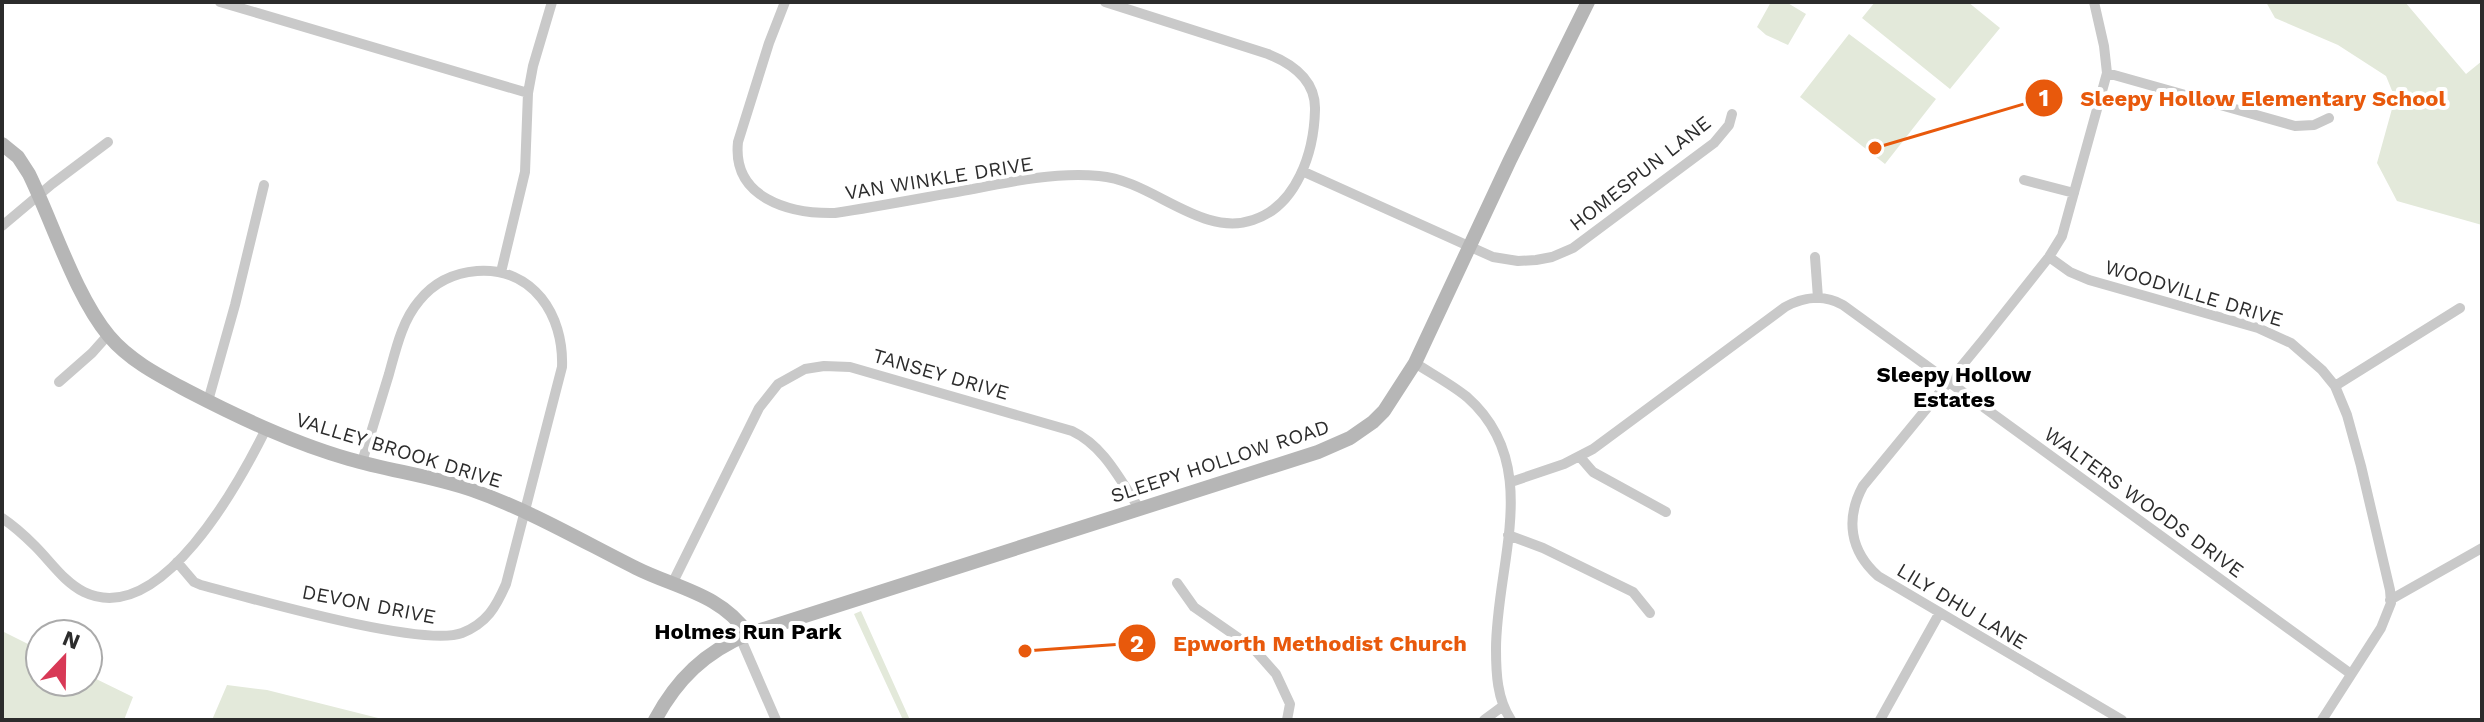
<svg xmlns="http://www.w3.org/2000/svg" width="2484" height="722" viewBox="0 0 2484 722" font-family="'Work Sans',sans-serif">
  <rect width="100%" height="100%" fill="#fff"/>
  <path fill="#e3e9da" d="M1771,2H1786L1806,14L1788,45L1766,35L1757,27Z
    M1875,2H1968L2000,28L1950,89L1862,18Z
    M2266,2H2405L2466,74L2482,61V225L2397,201L2377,163L2395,98L2386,76L2338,45L2275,18Z
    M1849,34L1936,99L1885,164L1800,97Z
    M861,611L910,720H903L854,614Z
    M2,631L40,650V682H88V675L133,697L124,720H2Z
    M227,685L267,690L386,720H212Z"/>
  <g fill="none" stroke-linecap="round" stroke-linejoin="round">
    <path stroke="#c9c9c9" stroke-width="10" d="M220,2L528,93
      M785,2L769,43L738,142C732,198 789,214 835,213C881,206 927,197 973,189C1013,181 1058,172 1099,176C1152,180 1201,238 1253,220C1297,206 1314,152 1315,110C1316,80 1293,64 1268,54L1105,2
      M2094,2L2104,46L2107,73L2062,236L2049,257L1983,340L1863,486C1845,519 1850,551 1878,576L2122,720
      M2107,73L2295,126L2314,125L2329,118
      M1302,171L1493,257L1518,261L1536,260L1552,257L1573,248L1714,143L1729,125L1732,114
      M2024,180L2074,193
      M2,226L52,184L108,142
      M1815,257L1818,298
      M2049,257L2070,272L2089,280L2258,328L2291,343L2322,370L2335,386L2347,415L2361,466L2390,590L2391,603L2381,628L2322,720
      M501,272L525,172L528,93L533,66L552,2
      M1415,363C1432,374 1451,384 1467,397C1544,465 1496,563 1496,649C1496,673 1497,699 1511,720
      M59,382L92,353L108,335
      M2335,386L2460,308
      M208,401L235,305L264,185
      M1580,457L1593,472L1666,512
      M1511,482L1564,464L1593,449L1785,307C1803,297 1824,294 1843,305L2351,674
      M2,518C14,526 25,536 35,546C51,562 64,582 84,592C161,629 240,481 266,429
      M1508,535L1543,548L1633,592L1650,613
      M177,562L194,582L201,585C251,598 422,648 462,633C487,623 496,607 506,584L562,367C564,315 533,267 477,271C453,273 434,282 419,301C402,321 396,349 389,374C380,403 371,433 362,462
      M673,582L759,408L778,384L805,369L824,366L850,367L1072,431C1104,446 1120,480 1139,508
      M1177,583L1194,607L1253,648L1276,674L1290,704L1287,720
      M2390,600L2482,548
      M740,637L776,720
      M1484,720L1503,706
      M1880,720L1939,614"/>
    <path stroke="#b6b6b6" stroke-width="14" d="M2,144L18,157L29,174C53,223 75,295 109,336C130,361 160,376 188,391C240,418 293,443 349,459C390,471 432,476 472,490C529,510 582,541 636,568C676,588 721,594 748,634
      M655,720C677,679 705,652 748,634L1318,452L1350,438L1373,422L1384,411L1415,363L1510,160L1588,2"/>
  </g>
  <g text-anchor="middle" stroke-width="8" stroke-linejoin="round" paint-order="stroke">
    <g font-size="20" fill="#2c2c2c" stroke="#fff">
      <text transform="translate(1640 173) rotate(-38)" y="7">HOMESPUN LANE</text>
      <text transform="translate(939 178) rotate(-9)" y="7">VAN WINKLE DRIVE</text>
      <text transform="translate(2194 293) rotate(17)" y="7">WOODVILLE DRIVE</text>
      <text transform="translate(941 374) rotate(16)" y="7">TANSEY DRIVE</text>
      <text transform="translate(399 450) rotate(17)" y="7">VALLEY BROOK DRIVE</text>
      <text transform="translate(1220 461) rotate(-18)" y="7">SLEEPY HOLLOW ROAD</text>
      <text transform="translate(2144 502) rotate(36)" y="7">WALTERS WOODS DRIVE</text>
      <text transform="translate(369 604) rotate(11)" y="7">DEVON DRIVE</text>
      <text transform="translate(1962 606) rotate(31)" y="7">LILY DHU LANE</text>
    </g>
    <g font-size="22" font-weight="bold" fill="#000" stroke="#fff">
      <text x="1954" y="382">Sleepy Hollow<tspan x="1954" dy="25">Estates</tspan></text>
      <text x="748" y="639">Holmes Run Park</text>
    </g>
  </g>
  <path fill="none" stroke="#e8590c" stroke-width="3" d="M1875 148L2044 98M1025 651L1137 643"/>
  <g fill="#e8590c" stroke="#fff" stroke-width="3">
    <circle cx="1875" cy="148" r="8"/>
    <circle cx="1025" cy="651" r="8"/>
    <circle cx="2044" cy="98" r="20"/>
    <circle cx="1137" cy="643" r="20"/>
  </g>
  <g font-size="24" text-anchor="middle" font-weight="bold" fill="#fff">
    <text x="2044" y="106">1</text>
    <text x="1137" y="652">2</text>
  </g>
  <g font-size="22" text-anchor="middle" font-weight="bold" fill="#e8590c" stroke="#fff" stroke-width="8" stroke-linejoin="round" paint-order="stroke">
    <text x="2263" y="106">Sleepy Hollow Elementary School</text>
    <text x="1320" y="651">Epworth Methodist Church</text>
  </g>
  <rect width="2484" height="722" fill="none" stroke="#2c2c2c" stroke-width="8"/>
  <g transform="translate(64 658) rotate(22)"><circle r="38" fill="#ffffff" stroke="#ababab" stroke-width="2"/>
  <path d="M0-6L14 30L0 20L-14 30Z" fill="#d83956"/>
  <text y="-12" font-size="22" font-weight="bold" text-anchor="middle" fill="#2c2c2c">N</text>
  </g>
</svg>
